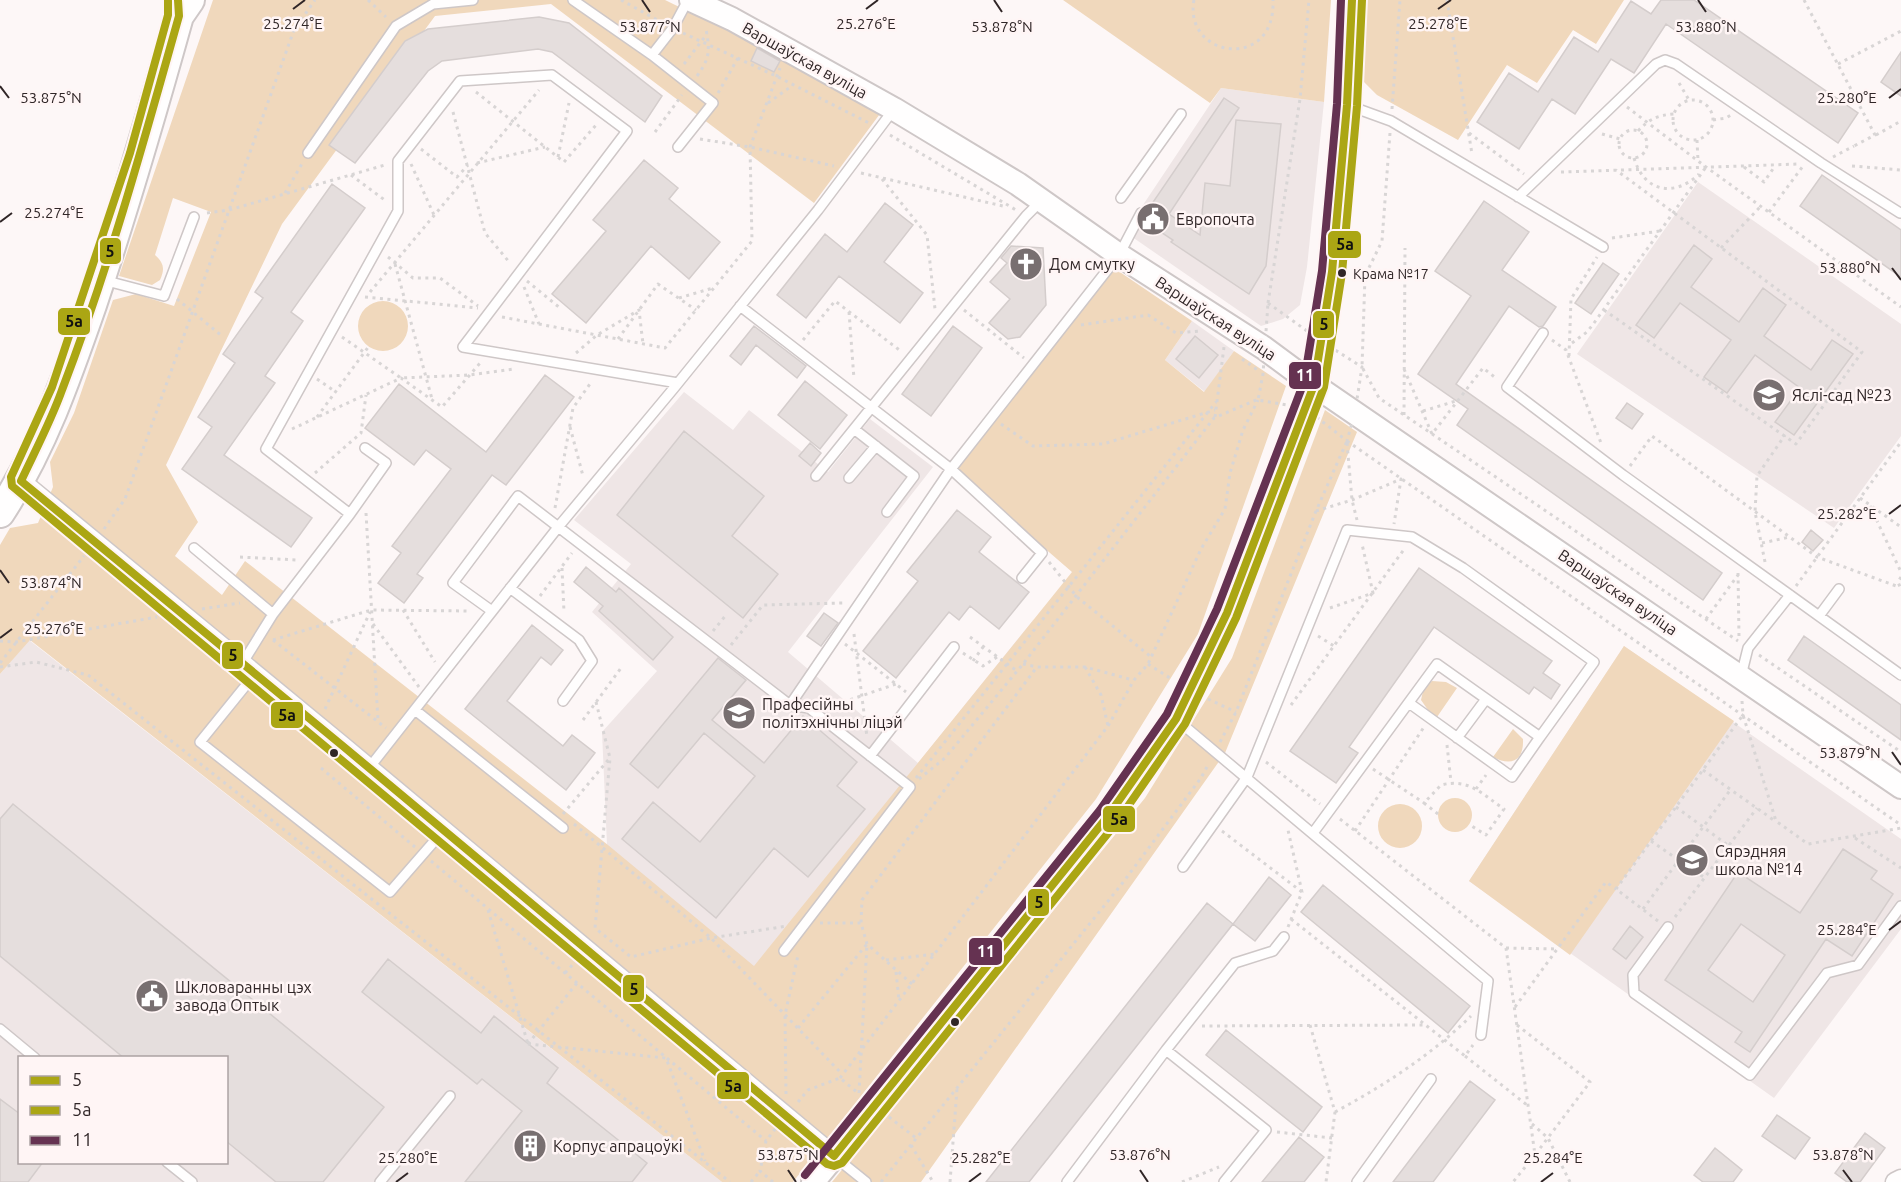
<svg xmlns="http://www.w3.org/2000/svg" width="1901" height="1182" viewBox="0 0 1901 1182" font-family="Ubuntu,sans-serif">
  <rect width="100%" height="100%" fill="#fdf7f7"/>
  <path fill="#efe6e6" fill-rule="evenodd" d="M1221,88L1324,102L1307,267L1300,305L1283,319L1261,326L1125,232Z
    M1698,182L1901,324V436L1834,528L1577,354Z
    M1192,321L1234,351L1205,392L1165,360Z
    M684,392L733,430L749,410L828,472L870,419L933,467L788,652L918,763L1034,619L788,1059L576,887L607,845L602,732L657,671L592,612L631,564L574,520Z
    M29,640L722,1182H0V674ZM20,1058H226V1162H20Z
    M1624,646L1901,839V929L1774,1098L1469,881Z"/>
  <path fill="#f0d8bc" d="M213,0H665L885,107L814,203L551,4L435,16L282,224L166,465L198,522L175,556L222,595L245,561L608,845L754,966L1072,572L952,468L1111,266L1192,321L1165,360L1204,392L1234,351L1286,386L1198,634L1096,799L793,1182H722L30,640L0,674V545L10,528L38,523L53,487L50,462L74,413L113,300L136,294L174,306L211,212L173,198L155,255C164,263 165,269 160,280L152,285L119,276Z
    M1063,0H1331L1324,102L1221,88L1210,103Z
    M1363,0H1624L1596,44L1573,30L1537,83L1507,65L1458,140L1377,95L1364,82L1359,64Z
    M358 326a25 25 0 1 1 50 0a25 25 0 1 1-50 0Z
    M1325,410L1357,432L1225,753L921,1182H832L1145,798L1232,658Z
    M1624,646L1734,721L1570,955L1469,881Z
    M1432,681L1446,682L1457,688L1437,717L1428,710L1421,700L1424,687Z
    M1513,729L1523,739C1524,760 1512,767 1493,757Z
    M1438 815a17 17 0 1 1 34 0a17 17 0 1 1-34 0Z
    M1378 826a22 22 0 1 1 44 0a22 22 0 1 1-44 0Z"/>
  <path fill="#e5dedd" stroke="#d4cdcc" stroke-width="1.5" fill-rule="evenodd" d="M1661,0H1694L1858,113L1838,143L1666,24L1634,73L1611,59L1575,114L1552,99L1519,149L1477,122L1509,73L1538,92L1574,37L1598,52L1631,1L1651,14Z
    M539,17L569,23L662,96L645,122L552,52L538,49L442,61L428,71L355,163L329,145L405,41L428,29Z
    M757,48L780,61L774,72L751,61Z
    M1901,52V96L1881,82Z
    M1224,98L1239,108L1169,214L1200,235L1205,183L1230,186L1236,120L1281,124L1266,266L1249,294L1171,242L1173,240L1144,221L1147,211Z
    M644,160L678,188L669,199L720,242L689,279L651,246L586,323L552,294L606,231L593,220Z
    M1822,175L1901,230V277L1800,206Z
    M332,184L365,208L291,312L303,321L265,376L275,383L224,455L312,518L291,547L182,469L212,427L198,417L235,363L223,354L263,298L255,292Z
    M1484,201L1529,232L1502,270L1556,307L1543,326L1539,327L1509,306L1456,384L1722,573L1703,600L1457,425L1468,409L1418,374L1471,296L1435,271Z
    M885,203L913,225L884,262L923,293L900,323L839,276L806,318L777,295L825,234L847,252Z
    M1694,245L1712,259L1691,287L1739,322L1763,288L1786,305L1764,336L1811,370L1832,340L1853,354L1794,435L1775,422L1800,388L1755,355L1727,393L1704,377L1731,340L1680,303L1654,338L1636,325Z
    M1011,246L1043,248L1046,305L1020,337L1008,339L989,323L1010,299L990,282L1007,263L1001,258Z
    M1603,263L1619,274L1591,314L1575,303Z
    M754,326L806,366L797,378L756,345L741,365L730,356Z
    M953,326L982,348L931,416L902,394Z
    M1195,336L1218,355L1199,378L1176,359Z
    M545,375L574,397L506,485L492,475L417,574L423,578L404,603L378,583L401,553L392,546L451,469L426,450L414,465L365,428L399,384L486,452Z
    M805,381L847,415L820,449L778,415Z
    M1627,403L1643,414L1632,429L1616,418Z
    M684,431L764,496L732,536L778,574L743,618L617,515Z
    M810,443L821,453L811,466L799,456Z
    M957,510L991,537L979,552L1029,592L999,629L970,606L959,620L949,612L896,678L863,651L918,581L907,572Z
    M1811,530L1823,540L1813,551L1802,542Z
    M586,567L616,592L619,588L673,637L653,660L599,611L603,606L574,582Z
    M1419,568L1552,661L1543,673L1560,685L1551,699L1534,687L1529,694L1434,627L1349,747L1358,753L1336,783L1290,751Z
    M824,613L838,623L821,646L807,636Z
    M532,625L563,650L551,665L541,657L507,701L563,746L572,735L595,753L566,790L465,709Z
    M1804,636L1901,705V740L1788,660Z
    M718,658L746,680L712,720L764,763L803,716L857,762L837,786L865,809L808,877L774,848L716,918L622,839L653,802L700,842L755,776L704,733L658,788L630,764Z
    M13,804L384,1107L323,1182H276L226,1141V1058H124L0,956V819Z
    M1843,849L1877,871L1871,879L1893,894L1852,956L1826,939L1750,1052L1735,1042L1742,1032L1665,980L1738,872L1800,913ZM1741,924L1785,955L1753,1002L1708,970Z
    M1269,877L1291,895L1255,941L1233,924Z
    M1323,885L1470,1006L1448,1033L1301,912Z
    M1207,903L1233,924L1049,1157L1029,1182H986Z
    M1630,926L1643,937L1626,959L1613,949Z
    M388,959L481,1033L494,1016L558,1068L547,1083L647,1163L632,1182H465L522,1111L482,1079L477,1084L362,992Z
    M1226,1030L1322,1107L1303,1132L1206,1055Z
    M1470,1081L1495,1100L1433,1182H1393Z
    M0,1099L20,1114V1162H43L28,1182H0Z
    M1777,1115L1810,1138L1795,1159L1762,1136Z
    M1865,1133L1885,1148L1860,1182H1847L1835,1173Z
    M1299,1137L1324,1157L1304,1182H1262Z
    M1715,1148L1742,1170L1733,1182H1703L1694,1175Z"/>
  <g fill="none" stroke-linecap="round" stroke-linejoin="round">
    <defs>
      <path id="service" d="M573,0L652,55L673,28L688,0
        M652,55L713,103L678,147
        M1347,105L1391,121L1603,247
        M308,153L396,26L433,4L473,0
        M1518,197L1656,64L1665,60L1676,64L1821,163L1900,213
        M1121,198L1181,114
        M103,280L164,296L194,217
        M740,306L951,469L1042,553L1022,578
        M1543,333L1507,387L1623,475L1901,675
        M854,429L914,476L887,512
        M816,476L1026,216L1041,201
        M849,478L876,446
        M350,514L386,463L365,448
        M194,548L273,614
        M510,588L579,640L592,661L563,701
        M492,611L453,583L518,496L790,705L809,708L910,787L784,951
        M1819,616L1839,589
        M242,664L273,614L350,514L266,449L398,211V161L460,81L552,75L627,131L463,347L678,383
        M255,674L200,742L390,892L444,830
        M1741,676L1748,648L1790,595
        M1409,703L1512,777L1540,737
        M790,705L951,469L1119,255L1141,213
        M415,710L563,828
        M1176,719L1488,981L1481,1035
        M1457,738L1486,699
        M870,756L954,647
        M369,768L559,526L674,388L818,210L894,109
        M1183,867L1247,777L1347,530L1412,537L1463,568L1594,662L1540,737L1437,664L1313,833
        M1668,927L1633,975L1634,993L1750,1075L1827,973L1858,965L1901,906
        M0,1029L35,1058
        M1166,1050L1266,1130L1224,1182
        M835,1157L866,1182
        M167,1162L192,1182
        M380,1182L450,1096
        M1067,1182L1166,1050L1235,963L1273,951L1284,937
        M1357,1182L1431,1079"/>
      <path id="minor" d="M21,481L344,747L834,1156
        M1895,1182L1901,1179"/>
      <path id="tertiary" d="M691,0L732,19L894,109L1018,184L1119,255L1264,348L1314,385L1901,787
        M813,1182L876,1106L1108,816L1176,719L1227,613L1314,385L1332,272L1347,105L1352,0"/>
      <path id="primary" d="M0,513C42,449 67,377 92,305C124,209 152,113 179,16L190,0"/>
    </defs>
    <use href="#service" stroke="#cec7c7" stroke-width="12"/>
    <use href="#minor" stroke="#cec7c7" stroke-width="21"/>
    <use href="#tertiary" stroke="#cec7c7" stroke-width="26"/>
    <use href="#primary" stroke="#cec7c7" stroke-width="32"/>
    <path stroke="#d8d5d5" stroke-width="3" stroke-dasharray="3 4.5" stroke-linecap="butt" d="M368,0L386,17
      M621,0L661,22
      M1194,0C1183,58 1276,72 1273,0
      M1447,0L1472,154
      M1804,0L1875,135L1854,146
      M683,33L776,76L869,123
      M684,64L707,34
      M1838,64L1901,31
      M697,76C710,58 710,51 706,29
      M1679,83L1689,100
      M476,92L564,162L596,125
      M718,93L738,58
      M1673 120a20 20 0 1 1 40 0a20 20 0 1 1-40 0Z
      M768,103L793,85
      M1627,107L1706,167L1901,307
      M1392,109L1400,0
      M453,112L485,233L510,263
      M1713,120L1726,118L1731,115
      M1619 144a14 14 0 1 1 28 0a14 14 0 1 1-28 0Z
      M1638,131C1649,119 1658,115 1674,114
      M655,132L682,95
      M1390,133L1382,241L1365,276L1362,367L1379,398L1738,641
      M1469,133L1524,174
      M1602,134L1620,139
      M890,135L1016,210
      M1876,135L1901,121
      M700,139L750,147L834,166
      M1697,140L1698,161
      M421,149L457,177L468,165
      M558,157L569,103
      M1833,157L1854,146
      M1634,158C1644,192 1674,198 1699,174
      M477,163L545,147
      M411,164L434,215
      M1852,166L1901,170
      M1744,167L1764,182L1775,166
      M1561,172L1800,164
      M861,173L1007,207
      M351,175L386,201
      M882,179L927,235L935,309
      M285,193L303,162
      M1769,212L1803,166
      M207,213L229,210L385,165
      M1612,238L1660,231
      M1721,248L1761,206
      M388,257L413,278H440L478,306
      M395,264L432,399
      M527,281L560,308
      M524,287L539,324
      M370,292L539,90
      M365,297L478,308
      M679,298L713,288
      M177,299L222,336
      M1268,303L1321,341L1362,367L1355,412L1347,441L1305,408L1258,400L1263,374Z
      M1268,303L1300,99L1309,0
      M964,310L1024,358
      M1604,310L1796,444L1862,352L1616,170
      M849,312L854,379
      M502,317L665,348L752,241L750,147L780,68
      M1081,325L1148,315L1176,333L1200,331
      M342,337L401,378L469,375L514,369
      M618,339L658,284L696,310
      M803,340L835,301L902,352
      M1552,340L1566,350L1601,443
      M1572,343L1587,332L1594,323L1706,167
      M576,353L597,335L639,310L643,344
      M1569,356L1571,299L1597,257
      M1242,359L1259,371
      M1404,369L1432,434L1483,368L1497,379
      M317,379L336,392
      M1423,411L1456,401
      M1404,415L1405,248
      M317,417L369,346
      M1215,417L1224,347
      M1001,424L1033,446L1103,444L1215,410
      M570,427L583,476
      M292,429L401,378L442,407L481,362
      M1347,441L1901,825
      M1347,443L1352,500L1357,520
      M1630,466L1652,436L1817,557L1899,587
      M315,473L361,433L366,395
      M1860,498L1901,527
      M1870,506L1901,572
      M555,508L573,408L592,381
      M1316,511L1352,500L1401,479L1394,524
      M366,513L378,721
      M104,529L125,499L294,30L315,0
      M1762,543L1790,537
      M240,557L297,560
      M1049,562L1077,597L1150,656
      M1765,562L1755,512L1757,476L1785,435
      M562,568L564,612
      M1738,573L1739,637
      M1901,577L1898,582L1901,589
      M1796,586L1901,442
      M540,596L572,553
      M1330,608L1373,593L1362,544
      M202,609L240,603
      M403,610L435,662
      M1706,619L1738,575
      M373,624L419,687
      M713,631L726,615
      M854,634L867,737
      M1318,636L1334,646
      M970,637L1017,671
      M273,640L371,610L471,611
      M273,640L386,728
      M0,641L16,642L157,617
      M845,644L906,692
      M731,645L763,605L843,603
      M963,653L983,666L997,657
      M1759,655L1901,752
      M973,661L983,647
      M0,663L84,556
      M1023,664L1037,667H1085L1133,680
      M1148,664L1173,680
      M0,667L36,662L88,675L730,1182
      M1085,667L1101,695L1108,726
      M1208,699L1236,712
      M1742,701L1743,715L1776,821L1808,844L1901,828
      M596,702L610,758L595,928L631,957L711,938L787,926
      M1291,705L1405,548
      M829,707L896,684
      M325,709L370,612
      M583,720L621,668
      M1220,742L1236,712L1316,511L1347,441
      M1447,745L1451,782
      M1266,762L1320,804
      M321,768L415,847
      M1373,769L1424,803
      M1703,770L1775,821
      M916,778L1216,402
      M919,779L945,758L1023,664L1214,418L1256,400
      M1476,789L1486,775
      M1676,807L1729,846
      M563,814L609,759
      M1438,814L1424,803L1441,785C1469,778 1482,794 1504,809L1486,835L1470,825
      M1340,819L1506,948L1535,1155L1513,1182
      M574,824L711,938L842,1074
      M1222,831L1302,892
      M1355,831L1424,727
      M1855,838L1901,868
      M1651,841L1705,878
      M431,861L766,1141
      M1643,909L1731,789
      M488,910L528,1044
      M1675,917L1757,808
      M1291,919L1465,1056L1473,1045
      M1658,921L1616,889L1743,715
      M820,923H861
      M1288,927L1302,892L1288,830
      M1506,948L1558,949
      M886,960L935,954
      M896,972L899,1000
      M565,973L576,961
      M912,984L867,944L861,923L862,900L1037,667
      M1515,1007L1606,882L1616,889
      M1310,1025L1335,1112L1326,1182
      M1517,1025L1590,1082L1535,1155
      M1202,1026L1423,1025
      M798,1028L867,944L859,1093
      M528,1044L666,1058L705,1161
      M528,1044L577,983
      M1465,1056L1527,1105
      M840,1078L1108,726L1134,680L1148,664L1201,549L1225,509L1230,473L1243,430L1258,400
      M786,1094L785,1015L798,955
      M798,1102L808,1090L840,1078L858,1093
      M1335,1112C1385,1085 1431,1055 1471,1016
      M889,1117L916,1138
      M1532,1124L1548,1138L1570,1182
      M1277,1132L1332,1138
      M911,1145L933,1182
      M751,1182L760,1171
      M773,1182L760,1171L766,1141L776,1128
      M881,1182L1121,885L1201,778L1209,763
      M950,1182L957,1089
      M1182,1182L1219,1167"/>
    <use href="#service" stroke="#fffefe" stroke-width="9"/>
    <use href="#minor" stroke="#fffefe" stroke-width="18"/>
    <use href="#tertiary" stroke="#fffefe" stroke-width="22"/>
    <use href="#primary" stroke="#fffefe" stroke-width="28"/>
    <defs>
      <path id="bus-1" d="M178,0L179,16C144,141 109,268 62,390C51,421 35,451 21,481L344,747L834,1156
        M834,1156L1108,816L1176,719L1227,613L1314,385L1332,272L1347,105L1352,0"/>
      <path id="bus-2" d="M168,1V15L130,153L52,387L11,477L12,486L827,1164L834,1166L842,1163L1117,822L1185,724L1236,618L1324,387L1342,273L1357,106L1362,0"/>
      <path id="bus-3" d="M805,1175L1100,810L1167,714L1217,609L1304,382L1322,271L1337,104L1341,0"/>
    </defs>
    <use href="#bus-1" stroke="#fff5f5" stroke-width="12"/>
    <use href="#bus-2" stroke="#fff5f5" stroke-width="12"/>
    <use href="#bus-3" stroke="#fff5f5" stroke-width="12"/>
    <use href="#bus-1" stroke="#aba614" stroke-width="8"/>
    <use href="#bus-2" stroke="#aba614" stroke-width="8"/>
    <use href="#bus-3" stroke="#653251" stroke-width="8"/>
  </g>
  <path fill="none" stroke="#302627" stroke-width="2" d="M642,0L650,12M994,0L1002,12M1698,0L1706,12M293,9L305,0M866,9L878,0M1438,9L1451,0M0,86L9,98M1889,98L1901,89M0,222L12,213M1892,268L1901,280M1889,514L1901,505M0,570L9,583M0,638L12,629M1892,752L1901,765M1889,930L1901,921M788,1170L796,1182M1140,1170L1148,1182M1843,1170L1852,1182M396,1182L408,1173M969,1182L981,1173M1541,1182L1553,1173"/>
  <defs>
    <symbol id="civic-disc" viewBox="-11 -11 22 22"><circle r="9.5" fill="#786f70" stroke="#fff5f5"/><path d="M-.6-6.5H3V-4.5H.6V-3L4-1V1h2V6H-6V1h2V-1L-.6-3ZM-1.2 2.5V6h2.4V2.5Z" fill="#fff"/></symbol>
    <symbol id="church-disc" viewBox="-11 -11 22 22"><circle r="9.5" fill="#786f70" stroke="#fff5f5"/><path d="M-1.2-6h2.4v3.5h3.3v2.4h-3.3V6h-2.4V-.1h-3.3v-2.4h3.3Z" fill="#fff"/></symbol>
    <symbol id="school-disc" viewBox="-11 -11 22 22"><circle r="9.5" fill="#786f70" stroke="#fff5f5"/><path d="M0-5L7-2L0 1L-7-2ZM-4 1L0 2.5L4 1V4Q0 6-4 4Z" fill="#fff"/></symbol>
    <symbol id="university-disc" viewBox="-11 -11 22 22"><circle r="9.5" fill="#786f70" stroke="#fff5f5"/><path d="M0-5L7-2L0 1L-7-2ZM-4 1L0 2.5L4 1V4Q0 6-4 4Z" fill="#fff"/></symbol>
    <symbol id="building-disc" viewBox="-11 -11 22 22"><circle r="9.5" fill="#786f70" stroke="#fff5f5"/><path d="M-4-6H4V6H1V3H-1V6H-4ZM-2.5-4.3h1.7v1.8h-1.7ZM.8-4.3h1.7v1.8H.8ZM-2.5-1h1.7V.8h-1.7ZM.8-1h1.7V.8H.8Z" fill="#fff"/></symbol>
  </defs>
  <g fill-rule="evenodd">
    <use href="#civic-disc" x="1134" y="200" width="38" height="38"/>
    <use href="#church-disc" x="1007" y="245" width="38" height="38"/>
    <use href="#school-disc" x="1750" y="376" width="38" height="38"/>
    <use href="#university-disc" x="720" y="694" width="38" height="38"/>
    <use href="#school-disc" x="1673" y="841" width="38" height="38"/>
    <use href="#civic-disc" x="133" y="977" width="38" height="38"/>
    <use href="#building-disc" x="511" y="1127" width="38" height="38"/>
  </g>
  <g fill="#302627" stroke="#fff5f5" stroke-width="2">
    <circle cx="1342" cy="273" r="5"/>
    <circle cx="334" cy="753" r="5"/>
    <circle cx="955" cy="1022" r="5"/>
  </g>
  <g text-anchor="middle" stroke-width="5" stroke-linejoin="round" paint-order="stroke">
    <g font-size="14" fill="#302627" stroke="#fff5f5" text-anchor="start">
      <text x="1353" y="279">Крама №17</text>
    </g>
    <g font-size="16" fill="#302627" stroke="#fff5f5">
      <text transform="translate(805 60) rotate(29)" y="6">Варшаўская вуліца</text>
      <text transform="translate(1216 318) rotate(33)" y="6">Варшаўская вуліца</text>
      <text transform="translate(1618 592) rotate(34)" y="6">Варшаўская вуліца</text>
    </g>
    <g font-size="16" fill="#302627" stroke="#fff5f5" text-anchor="start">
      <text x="1176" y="225">Европочта</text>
      <text x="1049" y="270">Дом смутку</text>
      <text x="1792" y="401">Яслі-сад №23</text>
      <text x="762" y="710">Прафесійны<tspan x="762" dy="18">політэхнічны ліцэй</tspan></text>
      <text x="1715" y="857">Сярэдняя<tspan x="1715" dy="18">школа №14</tspan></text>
      <text x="175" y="993">Шкловаранны цэх<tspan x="175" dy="18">завода Оптык</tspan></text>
      <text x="553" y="1152">Корпус апрацоўкі</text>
    </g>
  </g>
  <g font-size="15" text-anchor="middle" fill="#302627" stroke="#fff5f5" stroke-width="5" stroke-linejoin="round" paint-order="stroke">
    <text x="293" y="29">25.274°E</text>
    <text x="866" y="29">25.276°E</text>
    <text x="1438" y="29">25.278°E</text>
    <text x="650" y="32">53.877°N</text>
    <text x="1002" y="32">53.878°N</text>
    <text x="1706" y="32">53.880°N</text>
    <text x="1847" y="103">25.280°E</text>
    <text x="51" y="103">53.875°N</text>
    <text x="54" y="218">25.274°E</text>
    <text x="1850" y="273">53.880°N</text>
    <text x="1847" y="519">25.282°E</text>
    <text x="51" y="588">53.874°N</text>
    <text x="54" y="634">25.276°E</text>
    <text x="1850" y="758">53.879°N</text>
    <text x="1847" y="935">25.284°E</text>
    <text x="788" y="1160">53.875°N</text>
    <text x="1140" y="1160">53.876°N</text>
    <text x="1843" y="1160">53.878°N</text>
    <text x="408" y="1163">25.280°E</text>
    <text x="981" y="1163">25.282°E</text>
    <text x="1553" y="1163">25.284°E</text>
  </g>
  <g stroke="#fff5f5" stroke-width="2">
    <rect x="1327" y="230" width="35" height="29" rx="6" fill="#aba614"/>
    <rect x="99" y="237" width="23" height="28" rx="6" fill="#aba614"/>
    <rect x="57" y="307" width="34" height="29" rx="6" fill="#aba614"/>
    <rect x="1312" y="310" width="23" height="29" rx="6" fill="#aba614"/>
    <rect x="1288" y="361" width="34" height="29" rx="6" fill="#653251"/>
    <rect x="221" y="641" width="23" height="29" rx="6" fill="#aba614"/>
    <rect x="270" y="701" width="34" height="28" rx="6" fill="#aba614"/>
    <rect x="1102" y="805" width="34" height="28" rx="6" fill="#aba614"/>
    <rect x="1027" y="888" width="23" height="29" rx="6" fill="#aba614"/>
    <rect x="968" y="937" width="35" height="29" rx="6" fill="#653251"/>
    <rect x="622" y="974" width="23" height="29" rx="6" fill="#aba614"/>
    <rect x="716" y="1071" width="34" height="29" rx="6" fill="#aba614"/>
  </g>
  <g font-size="16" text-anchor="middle" font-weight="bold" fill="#fff">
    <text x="1305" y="381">11</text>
    <text x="986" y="957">11</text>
  </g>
  <g font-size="16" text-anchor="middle" font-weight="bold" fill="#111">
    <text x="1345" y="250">5а</text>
    <text x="110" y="257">5</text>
    <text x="74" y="327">5а</text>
    <text x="1324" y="330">5</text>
    <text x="233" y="661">5</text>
    <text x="287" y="721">5а</text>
    <text x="1119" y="825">5а</text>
    <text x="1039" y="908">5</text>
    <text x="634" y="995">5</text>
    <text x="733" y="1092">5а</text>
  </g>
  <rect x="18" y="1056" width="210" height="108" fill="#fff5f5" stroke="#aca2a3" stroke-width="1.5"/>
  <rect x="30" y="1076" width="30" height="9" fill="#aba614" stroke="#aca2a3" stroke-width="1.5"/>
  <text x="72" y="1086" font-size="18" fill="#302627">5</text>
  <rect x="30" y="1106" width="30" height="9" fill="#aba614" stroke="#aca2a3" stroke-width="1.5"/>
  <text x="72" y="1116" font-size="18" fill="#302627">5а</text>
  <rect x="30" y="1136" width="30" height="9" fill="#653251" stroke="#aca2a3" stroke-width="1.5"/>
  <text x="72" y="1146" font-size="18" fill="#302627">11</text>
</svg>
